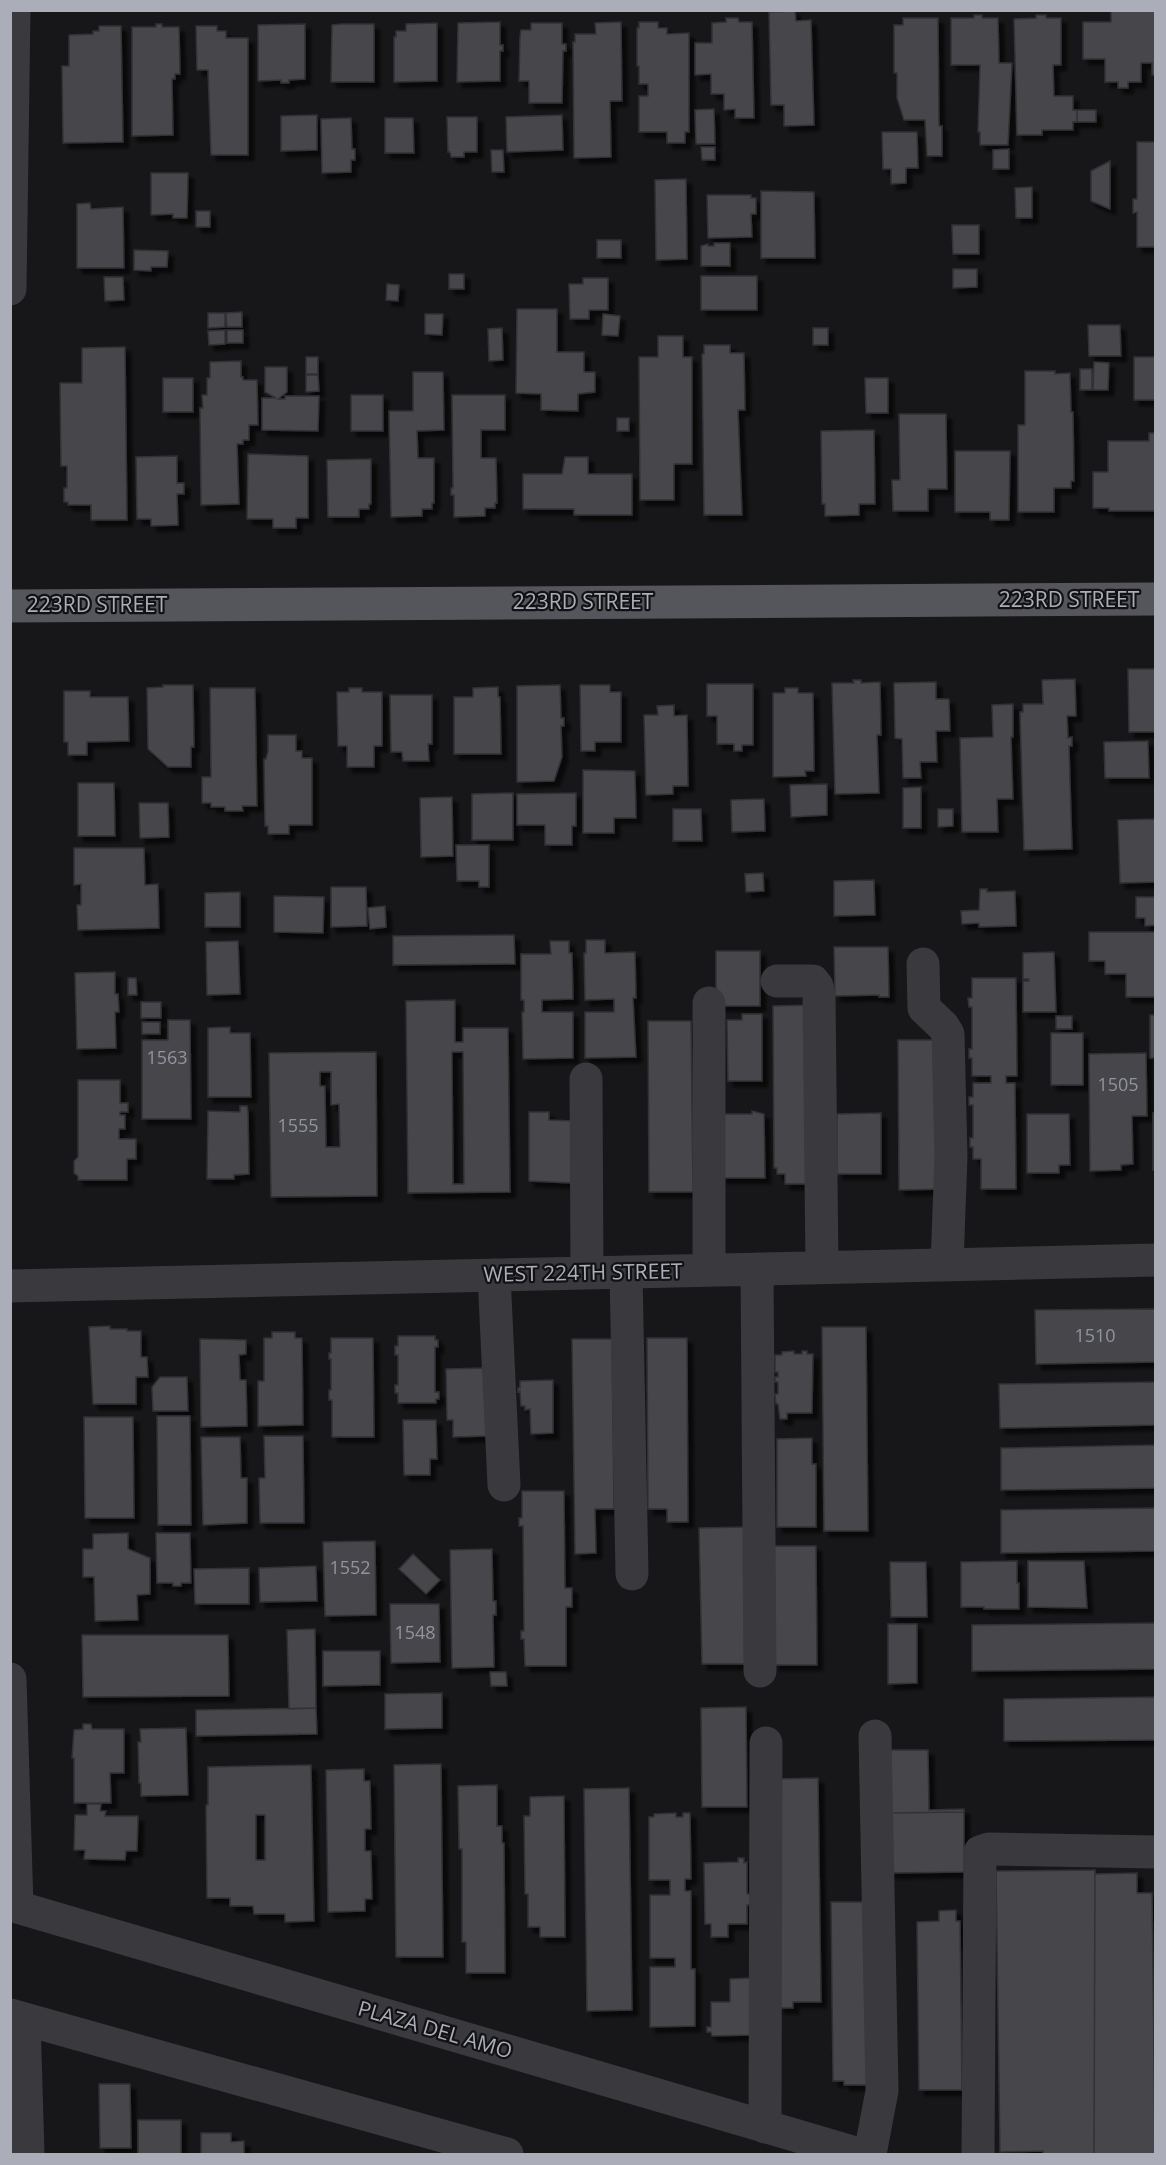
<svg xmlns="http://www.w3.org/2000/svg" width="1166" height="2165" viewBox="0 0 1166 2165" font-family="'Open Sans',sans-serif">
  <defs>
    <filter id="shadow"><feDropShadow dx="5.5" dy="5.5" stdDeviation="1.5" flood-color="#0009"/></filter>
  </defs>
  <rect width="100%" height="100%" fill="#171719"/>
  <path fill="#47474c" stroke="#323235" stroke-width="1.5" fill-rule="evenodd" filter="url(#shadow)" d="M1111,10H1156V75H1152V63H1141V82H1128V88H1118V82H1105V59H1083V22H1111Z
    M795,11L796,21L811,20L814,125L784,126V105H771L769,12Z
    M974,15H982V18H998L999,63H1012L1008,145H980V132H978L980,65H951V18H974Z
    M1036,15H1046V18H1061V65H1053L1054,96H1073V110H1077V122H1073V130H1042V135H1017L1014,19L1036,18Z
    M726,18H738L739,22H752L754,118H735V109L724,110V94H711V74L695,75V43H712V23L726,22Z
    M903,18H938L939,126H942V156H927L925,120H904L897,98V73H894V25H903Z
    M500,22V45H503V51H500V81L457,82L458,23Z
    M621,22L622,101H610L611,157L574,158L573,42H575V34H596L595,23Z
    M639,22H658V28H667V34L689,33V132H685V143H667V132H639V96H648V84H639V66H637V28H639Z
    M437,23V81L394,82V37H396V31H406V24Z
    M531,23H562V44H566V51H563L562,103H529V81H519L520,37L521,30H531Z
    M156,24H162V27H179L180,74H175V79H172L173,135L132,136V27H156Z
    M305,24V79L289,80V83H281V80L258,81V25Z
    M342,24H374V82H331L332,25Z
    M99,26H121L123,142L63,143L62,66H69V35L93,34V31H99Z
    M196,26H217V31H226V38H248V155H211L208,70H197Z
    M714,109L715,144H696L695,110Z
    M1077,110H1096V122H1077Z
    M317,115V150L281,151V116Z
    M562,115L563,150L507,152L506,117Z
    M447,117H477V152H464V157H451L450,152H448Z
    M351,118L352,149H355V160H351V172L322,173L321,119Z
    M385,118H413L414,153H385Z
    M882,132H917L918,168H906V183L891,184V169H883Z
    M1137,142H1156V247H1137V212L1133,213V199H1137Z
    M701,147H715V160H702Z
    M1009,149V169H993V150Z
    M491,150H503L504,172H492Z
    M1110,161V209L1091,201V171Z
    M151,173H188L187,218H173V214L151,215Z
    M686,179L687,259L656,260L655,180Z
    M1032,187V218H1016L1015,188Z
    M761,191L814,192L815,258H761Z
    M707,195H751V198H756V214H751L752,237L708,238Z
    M90,203L91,209L123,207L124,268H77V204Z
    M196,211H210V227H196Z
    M952,225H979V254H953Z
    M597,240H621V258H597Z
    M714,243H730V266H701V246L708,244V246H714Z
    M134,250L168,251L167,267H151V271L134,270Z
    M953,269H977V287L953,288Z
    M449,274H464V289H449Z
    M701,276H757V310H701Z
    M104,277H123L124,300L105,301Z
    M583,278H608V310H589V319H570L569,284H583Z
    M387,284L399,285L398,301L386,300Z
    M517,309H557V352H584V372H595V392L578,394V411L541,410V394L516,393Z
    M242,312V327H227L226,313Z
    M208,313H225V327L208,328Z
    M425,314H443L442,335L425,334Z
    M603,314L620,316L618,336L602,335Z
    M1088,325H1120L1121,356H1089Z
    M502,328L503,360L489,361L488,329Z
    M813,328H828V345H813Z
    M225,330V344L209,345L208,331Z
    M227,330H243V343H227Z
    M658,336H683V357H692V464H674V500H640L639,357H658Z
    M704,345H730V353H744L745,410H738L742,515H704L702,354H704Z
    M125,347L127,520H91V505H68V502H64V488H67V466H61L60,383H82V348Z
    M306,357H318V374H306Z
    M1134,357H1156V400H1134Z
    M241,361V377H243V380H257L258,425H249V440H243V444H237L239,504L201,505L200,408H203L202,395H207V378H210V362Z
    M1094,362L1109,363L1108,390H1093Z
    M265,367H287V392L278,399H285V396H319L318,431L262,430V398H276L265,392Z
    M1080,369H1092V390H1080Z
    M1025,371H1055V374L1070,373L1071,412H1073L1074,481H1071V488H1054V512H1018V425H1025Z
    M413,372H443L444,430L417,431L418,458H434V503H432V509H422V516L391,517L389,411H413Z
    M306,375H318L319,391L306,392Z
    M163,378H193V412H163Z
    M865,378H888V413H866Z
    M351,395H383V431H351Z
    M452,395H505V430H481V458H496L497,503H495V508H485V516L454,517V495H451V488H453Z
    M899,414H946L947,489H928V511H893L892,480H900Z
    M617,418H629V431H617Z
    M874,430L875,504H859V515L825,516V504H822L821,431Z
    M1149,433H1156V511H1109V508H1093V472H1108V441H1149Z
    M955,451H1010L1009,520H990V512H955Z
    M248,454L308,456V518H296V528H273V519H247Z
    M177,456V483H184V494H177L178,525L151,526V519H137L136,457Z
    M565,457H588V474H632V515H574V509H523V474H562Z
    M371,459V504H369V509H359V517H328L327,460Z
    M1128,669H1156V732H1129Z
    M1075,679L1076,716H1067L1068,738L1072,737V746H1069L1072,849L1024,850L1020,712H1023V704H1043L1042,680Z
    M853,680H861V683L880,682L881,735H877L879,793L835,794L832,683H854Z
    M936,682V699H949L950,731H936L937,762H920L921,778H903L902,739L895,738L894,683Z
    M707,684H753V745H742V751H734V744H717V716H707Z
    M163,685H193L194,747H191V767H168L148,749L147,688L163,687Z
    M560,685L561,718H564V726H561L562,757L554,781L517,782V686Z
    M580,685H610V692H621V742H595V751H581Z
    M498,687V697H500L501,754H454V697H473V688Z
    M210,688H255L257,806H242L243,811H225V807H211V803H202V777H211Z
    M349,688H362V692H382V746H374V767H347V746H338L337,692H349Z
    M785,688H798V693H813L814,771H805L806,776L773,777V693H785Z
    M64,691H90V697H128L129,741L87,742V755H68V742H64Z
    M390,695H432V744H428L429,761H403L402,752H391Z
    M1013,704V737H1011L1013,799H997L998,832H962L960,738L993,737L992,705Z
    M674,705V716L687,715L688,786H673V794L646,795L644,715H658L657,706Z
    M268,735H296V751H302V758H312V825H289V834H268V826H265L264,759H266L268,751Z
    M1148,741L1149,778H1105L1104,742Z
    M583,770L635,771L636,818H614V833H583Z
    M78,783H114L115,836H78Z
    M827,784V815L791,817L790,785Z
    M921,787V828H903V788Z
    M513,793V840H472V794Z
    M576,793V826H572V845H545V825H517V794Z
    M452,797L453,856L421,857L420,798Z
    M764,799L765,831L732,832L731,800Z
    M139,803H168L169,837L140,838Z
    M673,809H701L702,841H673Z
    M938,809H953V826L938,827Z
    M1156,819V882L1120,883L1118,820Z
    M456,845H489V887H479V881H457Z
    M74,848H144L145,885L158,884L159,928L78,930L77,905H81V884L74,885Z
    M763,873L764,891L746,892L745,874Z
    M874,880L875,915L834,916V881Z
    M331,887H366L367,926L331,927Z
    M980,889H987V892L1015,891L1016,926L979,927V923L962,924L961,911L979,910Z
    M240,892V927H205V893Z
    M274,896L324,897L323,933L274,932Z
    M1136,897H1156V925L1145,926V918H1136Z
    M385,906L386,927L370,929L368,908Z
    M1089,932H1156V997H1126V974H1105V961H1089Z
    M514,935L515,964L393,965V936Z
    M586,940H605V953L635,952L636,998H633L636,1057L585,1058V1012H614V999L585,1000L584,953H586Z
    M238,941L240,994L207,995L206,942Z
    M550,941H569V953H572L573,999L542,1000V1012H573V1058L523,1059L522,1012H524V1000H521V954H551Z
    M834,947H888L889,997H879V995L835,996Z
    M716,951H760V1006H716Z
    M1054,952L1056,1012H1023V981H1029V979H1023V953Z
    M115,972V994H118L119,1012H115L116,1048L77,1049L75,973Z
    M128,978H136L137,995H128Z
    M972,978H1016L1017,1076H1006V1083H1015L1016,1189H981V1159H973V1147H970V1138H973V1105H969V1097H973V1083H991V1076H972V1058H969V1049H972V1007H969L968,998H972Z
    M455,1000V1042H463V1028H508L510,1192L408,1193L406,1001ZM452,1052H463L464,1184H453Z
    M141,1002H161V1018H141Z
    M816,1005V1184H785V1174H777V1168H774L773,1006Z
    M742,1014H762V1081H728L727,1020H742Z
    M1150,1015H1156V1058H1150Z
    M1056,1016H1072V1029H1056Z
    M168,1020H190L191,1119H142V1040H168Z
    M648,1021H691L693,1192H649Z
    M142,1022H160V1034H142Z
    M230,1027V1033H250L251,1097H208V1028Z
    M1051,1033H1083V1085H1051Z
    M898,1040H944L946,1189L899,1190Z
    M376,1052L377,1196L271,1197L269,1053ZM320,1072H331V1105L339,1104L340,1147H326L325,1086H320Z
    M1146,1053L1147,1116H1132L1133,1164L1121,1165V1170L1090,1171L1089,1054Z
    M78,1080H120V1103H128V1112H120V1115H125V1129H119V1139H136V1159H127V1180H78V1176L74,1173V1161L78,1157Z
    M240,1106H247L248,1112L249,1174L234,1175V1179H207L208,1111L240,1112Z
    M752,1111L764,1114L765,1178H721V1114H752Z
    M529,1112H549V1120L574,1121L571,1183L529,1181Z
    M881,1113V1174H837V1114Z
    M1153,1113H1156V1170H1153Z
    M1027,1114H1069L1070,1165H1059V1173H1027Z
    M1156,1309V1362L1036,1364L1035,1310Z
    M110,1326V1329H127V1331H141V1357H147L148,1377H136V1404H93L89,1327Z
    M822,1327H866L868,1531H824Z
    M272,1332H295V1338H302L303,1425L258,1426V1381H264V1338H272Z
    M398,1336H435V1340H438V1347H435V1392H439V1399H436V1403H398V1393H395V1385H398V1355H395V1346H398Z
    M331,1338H373L374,1437H332V1400H329V1390H331V1359H329V1353H331Z
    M647,1338H687L688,1522H667V1509H648Z
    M200,1339L246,1340V1354L239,1355L240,1380H246L247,1426L201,1427Z
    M572,1339H612L614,1509H595L596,1553L575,1554Z
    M794,1351V1354H802V1351H807V1354H813L812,1413H787V1419H780L778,1404H776L775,1394H778V1382H775V1377H778V1372H775V1355H782V1352Z
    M486,1368L487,1436L453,1437V1420H447L446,1369Z
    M160,1377H187L188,1411H153L152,1387Z
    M553,1380V1433L531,1434L530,1409L525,1410V1406H521L520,1391L518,1392V1388H520V1381Z
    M1156,1382V1425L1000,1428L999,1384Z
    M157,1416H190L191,1525H158Z
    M84,1417H133L134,1518H85Z
    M403,1420H436L437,1459H430V1475H404Z
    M264,1436H303L304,1523H260L259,1478H265Z
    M201,1437H240L241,1478H247V1523L203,1525Z
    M812,1438V1464H816V1527H777V1439Z
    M1156,1445V1488L1001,1490V1448Z
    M522,1491H564L565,1588H572V1607H566V1666H525L524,1639H521V1631H524L523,1526H519V1518H522Z
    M1156,1508V1551L1001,1553V1510Z
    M747,1527L749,1664H702L699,1528Z
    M128,1533V1549L150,1558V1594L137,1595L138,1620L95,1621L94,1577H83V1549H93V1534Z
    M156,1533H190L191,1583H181V1586H173V1583H157Z
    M375,1541L376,1615L325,1616L323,1542Z
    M773,1546H816L817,1665H774Z
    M492,1549L493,1601H496V1615H493L494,1667L452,1668L450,1550Z
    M413,1554L440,1580L426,1594L399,1569Z
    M1017,1561V1583H1019V1609H984V1607H961V1562Z
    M1028,1561H1084L1087,1608L1028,1607Z
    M890,1562H926L927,1617H891Z
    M316,1566L317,1601L260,1602L259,1568Z
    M249,1568V1604H195L194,1569Z
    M390,1604H439L440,1662L391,1663Z
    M1156,1623V1669L972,1671V1625Z
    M888,1624H917V1683L888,1684Z
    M315,1629L316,1708L289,1709L287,1630Z
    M82,1635H228L229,1696L83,1697Z
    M323,1651H380V1685L323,1686Z
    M490,1672H506L507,1686H491Z
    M442,1693V1728L385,1729V1694Z
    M1156,1697V1740L1004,1741V1699Z
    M746,1707L747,1807H702L701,1708Z
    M316,1708L317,1734L196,1736V1710Z
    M83,1724H91L92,1729H124V1773H110L111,1803H74V1758H72L74,1730L83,1729Z
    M186,1728L188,1795L141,1796V1783H139L138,1742H141L140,1729Z
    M889,1750H928L929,1810L964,1809V1812L890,1813Z
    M441,1764L443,1957H396L394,1765Z
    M311,1765L314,1921L285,1922V1914H254L253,1906H230V1898H207L206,1805H208V1767ZM256,1815H265V1860H256Z
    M364,1769V1781H370L371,1829H365V1851H371L372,1899H365V1911L328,1912L326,1770Z
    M818,1778L821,2002H793V2008H779L774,1779Z
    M497,1785V1826H502V1843H504L505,1973H466V1942H462V1849H459L458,1786Z
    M629,1788L632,2010L587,2011L584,1789Z
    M564,1796L565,1937H540V1927H528V1894H525L524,1816H530V1797Z
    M87,1804H101L100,1811H106L105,1816H138L137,1851H126L125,1860L84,1859L85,1850H74L75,1815H87Z
    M964,1812V1872L890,1873V1813Z
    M676,1813V1817H683V1813H690L691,1879H685V1891H691V1969H695V2026L650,2027V1967H675V1958H650V1895H670V1880H649V1817H654V1814Z
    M738,1858H744V1863L747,1862V1894H750V1905H747V1924H728V1937H711V1924H705L704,1863L738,1862Z
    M1095,1870L1094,2154H1043V2151L1000,2152L996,1871Z
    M1137,1873V1893H1152L1155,2154H1094L1095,1874Z
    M831,1902H877L879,2085H844V2081H833Z
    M956,1910V1921H960L962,2090H919L917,1922L939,1921V1911Z
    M750,1978L751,2035L712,2036L711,2032H707V2027H711V2002H730V1979Z
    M99,2084H130L131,2148H100Z
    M138,2120H181V2154H138Z
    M201,2133H231V2142L244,2141V2154H201Z"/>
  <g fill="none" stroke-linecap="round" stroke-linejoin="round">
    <path stroke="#39393e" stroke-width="33" d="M10,289L14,10
      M923,964L924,1008L943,1026L948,1034L951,1157L947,1264
      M777,981H813L817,986L819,995L822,1267
      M586,1079L587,1273
      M757,1269L760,1671
      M709,1270V1003
      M626,1272L632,1574
      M494,1275L504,1485
      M10,1286L1156,1260
      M10,1679L17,1906
      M10,1905L859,2154
      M10,2015L507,2154
      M24,2019L28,2154
      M765,2127L766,1743
      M870,2154L882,2091L875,1736
      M978,2154L980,1852L989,1849L1156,1852"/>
    <path stroke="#55565c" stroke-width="33" d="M10,606L1156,599"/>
  </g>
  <g text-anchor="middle" stroke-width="4.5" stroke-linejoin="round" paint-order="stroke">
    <g font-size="18" fill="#92949d">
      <text x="167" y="1064">1563</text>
      <text x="1118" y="1091">1505</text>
      <text x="298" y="1132">1555</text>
      <text x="1095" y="1342">1510</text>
      <text x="350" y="1574">1552</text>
      <text x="415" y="1639">1548</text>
    </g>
    <g font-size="21" fill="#abaeb8" stroke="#121214">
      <text x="1069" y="607">223RD STREET</text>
      <text x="583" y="609">223RD STREET</text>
      <text x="97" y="612">223RD STREET</text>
      <text transform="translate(583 1273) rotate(-1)" y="7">WEST 224TH STREET</text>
      <text transform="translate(435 2030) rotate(16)" y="7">PLAZA DEL AMO</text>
    </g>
  </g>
  <rect width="1166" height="2165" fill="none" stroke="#abaeb8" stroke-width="24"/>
</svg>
